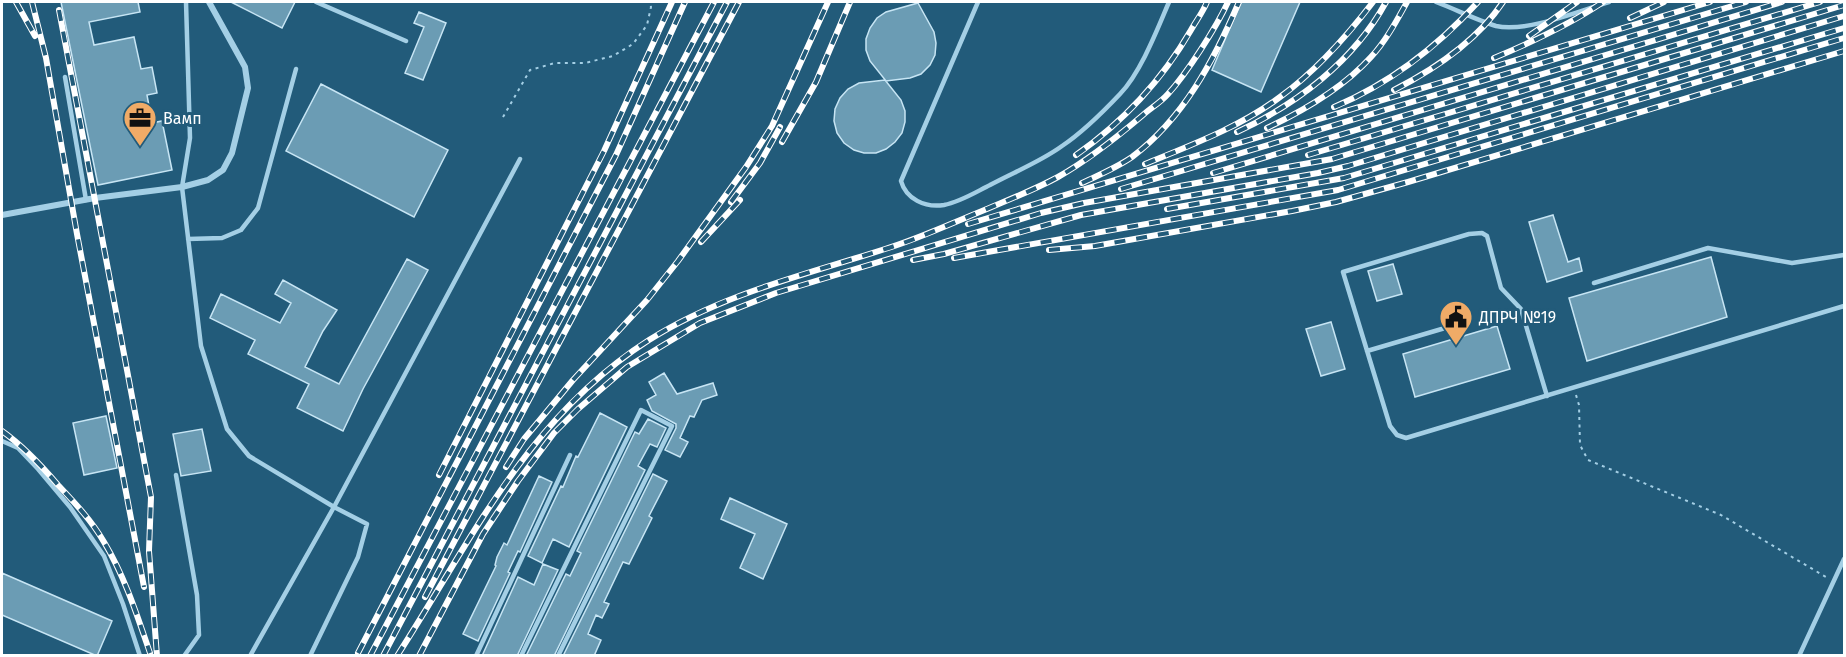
<svg xmlns="http://www.w3.org/2000/svg" width="1846" height="657" viewBox="0 0 1846 657" font-family="'Fira Sans',sans-serif">
  <rect width="100%" height="100%" fill="#225b7a"/>
  <path fill="#6b9cb4" stroke="#c7e5f4" stroke-width="1.5" d="M61,2H138L140,12L89,22L94,45L134,37L141,69L152,67L157,93L147,95L152,123L162,121L172,170L98,185Z
    M231,2H295L282,28Z
    M1241,2H1300L1261,92L1212,70Z
    M918,3L934,32L936,43L935,55L930,65L921,74L910,78L886,81L870,61L866,50V39L870,28L877,18L886,12Z
    M419,12L446,23L423,80L405,73L424,27L414,23Z
    M885,80L901,100L905,111V122L902,133L895,142L886,149L876,153H864L854,150L844,143L837,133L834,121L835,109L840,98L848,89L859,83Z
    M321,84L448,150L414,217L286,151Z
    M1553,215L1568,262L1579,258L1582,271L1547,282L1529,222Z
    M1711,257L1727,317L1587,361L1569,298Z
    M407,259L428,270L363,389L343,431L297,408L309,384L248,354L255,340L210,318L221,294L280,323L291,303L275,294L283,280L337,310L323,331L305,367L339,384Z
    M1393,264L1402,294L1377,301L1368,271Z
    M1331,322L1345,369L1321,376L1306,329Z
    M1497,326L1510,369L1415,397L1403,354Z
    M664,373L677,394L713,383L717,395L702,400L694,417L690,416L680,438L688,442L680,457L665,450L676,428V424L652,411L647,400L656,395L649,382Z
    M600,413L627,427L569,547L553,539L542,563L528,556L561,486L563,487L576,456L578,457Z
    M106,416L117,468L84,475L73,423Z
    M648,419L666,428L657,447L650,444L638,466L645,470L554,656H526L566,574L570,576L581,553L577,551L635,432L639,434Z
    M202,429L211,471L181,476L173,434Z
    M653,474L667,481L649,516L652,518L629,564L623,562L604,602L609,604L602,618L596,615L588,634L601,640L594,656H563Z
    M539,476L552,482L520,552L518,551L508,572L510,573L478,641L463,634L496,566L495,565L497,557L504,543L507,545Z
    M730,498L787,524L763,579L740,568L755,534L721,519Z
    M543,564L558,570L517,656H482L518,577L534,585Z
    M2,573L112,621L97,656L2,615Z"/>
  <g fill="none" stroke-linecap="round" stroke-linejoin="round">
    <path stroke="#a4cfe5" stroke-width="2" stroke-dasharray="3 4.5" stroke-linecap="butt" d="M503,117L530,70L555,63H585L613,56L633,44L647,25L651,7L650,2
      M1576,395L1579,405L1580,445L1588,460L1721,515L1826,577"/>
    <path stroke="#a4cfe5" stroke-width="4.5" d="M186,2L190,138L182,187L201,346L227,429L249,456L334,507L367,524L358,557L310,656
      M316,2L406,41
      M978,2L901,181C906,199 925,208 944,205C960,202 976,192 990,185C1014,172 1040,162 1062,146C1083,132 1103,112 1120,94C1141,72 1157,30 1169,2
      M1436,2C1455,9 1476,20 1496,26C1526,33 1579,11 1609,2
      M65,77L86,200
      M188,239L222,238L241,230L258,208L296,69
      M1594,283L1708,248L1792,263L1844,255
      M1367,351L1462,323
      M1547,396L1521,309L1501,288L1487,236L1482,233L1469,234L1343,272L1390,426L1397,435L1406,438L1844,306
      M2,441L18,448L38,469L70,507L104,556L123,604L140,656
      M176,475L197,595L199,635L184,656
      M250,656L334,507L520,159
      M476,656L570,455
      M521,656L641,410L672,426L558,656
      M1799,656L1844,559"/>
    <path stroke="#a4cfe5" stroke-width="6" d="M2,215L95,198L182,187L208,180L223,170L232,153L248,88L245,67L209,2"/>
    <defs>
      <path id="rail" d="M16,2L35,36
        M32,2L46,58L77,234L144,587
        M59,10L151,497L149,551L157,656
        M1630,18L1664,2
        M1529,36L1577,2
        M1494,58C1532,42 1569,25 1603,2
        M1394,90C1435,69 1477,41 1503,2
        M1334,107C1391,83 1437,47 1478,2
        M1267,128C1303,111 1344,87 1371,57C1386,41 1397,20 1407,2
        M1237,132C1297,104 1354,61 1386,2
        M782,142L816,82L850,2
        M1076,155C1123,122 1162,80 1191,30C1196,21 1203,12 1207,2
        M1308,155L1820,2
        M1145,164C1191,145 1240,127 1280,97C1316,71 1347,36 1373,2
        M1213,173L1782,2
        M1082,183C1099,175 1116,168 1132,157C1184,118 1214,60 1239,2
        M1121,189L1746,2
        M731,202L760,163L780,127
        M1167,209L1344,178L1844,28
        M968,224L1710,2
        M701,242L740,200
        M1049,250L1095,246L1292,211L1336,202L1408,182L1844,51
        M954,258L1338,190L1844,38
        M913,260L944,254L1081,215L1318,173L1348,166L1844,16
        M2,431C23,446 41,465 58,485C75,503 92,521 104,542C125,577 137,615 150,653
        M506,467L524,439L573,380L647,300L678,261L746,167L772,126L828,2
        M439,475L604,151L672,2
        M425,597L739,2
        M358,653L616,155L685,2
        M370,656L714,2
        M383,656L727,2
        M397,656C473,538 527,418 649,340C722,294 804,275 885,249C918,239 950,224 982,211C1008,200 1034,190 1058,177C1088,160 1116,138 1143,115C1151,108 1161,102 1168,94C1187,73 1216,28 1228,2
        M419,656L483,534L518,481L554,433L578,409L627,367L700,323L776,293L1041,213L1084,203L1332,159L1844,5"/>
    </defs>
    <use href="#rail" stroke="#fff" stroke-width="6"/>
    <use href="#rail" stroke="#225b7a" stroke-width="4" stroke-dasharray="11" stroke-linecap="butt"/>
  </g>
  <defs>
    <symbol id="office-pin" viewBox="-11 -11 22 30"><path d="M0 17L-7.5 6A9.5 9.5 0 1 1 7.5 6Z" fill="#f0ab67" stroke="#225b7a"/><path d="M-6-3h4V-5.5h4V-3h4V5H-6ZM-1-4.5V-3h2v-1.5ZM-6 0V1H6V0Z" fill="#111"/></symbol>
    <symbol id="civic-pin" viewBox="-11 -11 22 30"><path d="M0 17L-7.5 6A9.5 9.5 0 1 1 7.5 6Z" fill="#f0ab67" stroke="#225b7a"/><path d="M-.6-6.5H3V-4.5H.6V-3L4-1V1h2V6H-6V1h2V-1L-.6-3ZM-1.2 2.5V6h2.4V2.5Z" fill="#111"/></symbol>
  </defs>
  <g fill-rule="evenodd">
    <use href="#office-pin" x="121" y="99" width="38" height="52"/>
    <use href="#civic-pin" x="1437" y="298" width="38" height="52"/>
  </g>
  <g text-anchor="middle" stroke-width="6" stroke-linejoin="round" paint-order="stroke">
    <g font-size="16" fill="#fff" stroke="#225b7a" text-anchor="start">
      <text x="163" y="124">Вамп</text>
      <text x="1479" y="323">ДПРЧ №19</text>
    </g>
  </g>
  <rect width="1846" height="657" fill="none" stroke="#ffffff" stroke-width="6"/>
</svg>
